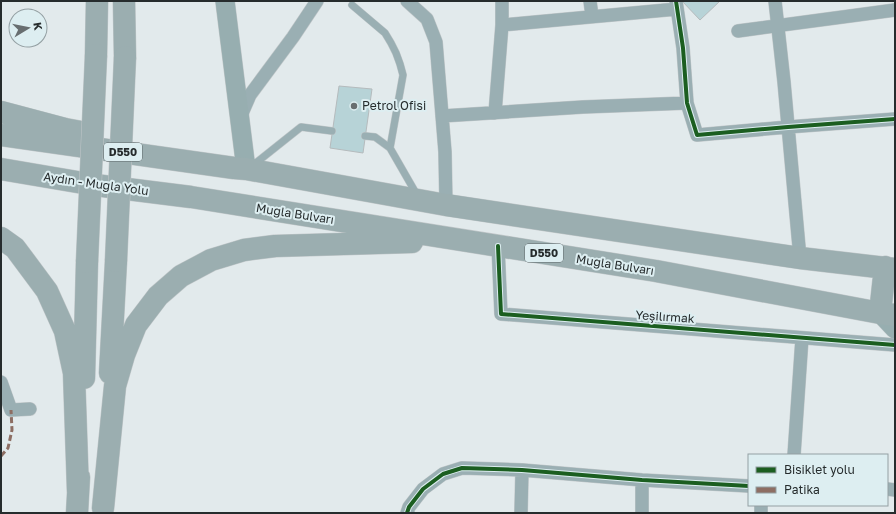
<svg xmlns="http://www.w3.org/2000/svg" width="896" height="514" viewBox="0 0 896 514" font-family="'Golos Text',sans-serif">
  <rect width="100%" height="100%" fill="#e2eaec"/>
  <path fill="#b7d3d7" stroke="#b5bbbd" d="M682,1H720L700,20Z
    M339,86L372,89L363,153L330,148Z"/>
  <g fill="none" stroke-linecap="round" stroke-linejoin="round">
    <defs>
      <path id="lane" d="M352,5L385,33L391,43L396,53L400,64L403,75L390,148
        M365,136L375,137L390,148L417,195
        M252,166L301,127L332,131"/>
      <path id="street" d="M407,1L427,19L436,42L445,152L446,205
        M590,1L592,16
        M676,1L683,48L687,103L697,135L788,127L895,119
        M775,1L784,82L800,258
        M502,25L677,9
        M738,31L895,10
        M495,113L502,25V1
        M442,116L583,107L687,103
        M240,118L250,95L293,37L317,1
        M498,246L501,314L895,345
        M1,382L11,410L30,409
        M794,455L802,338
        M887,489L895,490
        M407,513L409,507L423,489L443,474L462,468L522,470L642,480L749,486
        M521,513L522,470
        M642,513V480
        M761,513V505"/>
      <path id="secondary" d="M225,1L246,169
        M880,313L895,329"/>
      <path id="highway" d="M124,1L125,57
        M96,55L97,1
        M1,112L65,129L92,134
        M1,135L234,168L246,169L446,205L800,258L895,269
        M1,169L95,185L191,197L656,271L880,313L895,315
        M1,238L15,248L47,291L65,331L74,373L78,491
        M880,313L885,267
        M110,373L116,261
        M84,378L87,262
        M103,508L115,386L124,355L136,325L158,296L181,276L211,260L244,250L275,246L412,242
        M77,513L79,477"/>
    </defs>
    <use href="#lane" stroke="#c1c7c9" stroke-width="8"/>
    <use href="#street" stroke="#c1c7c9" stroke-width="14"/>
    <use href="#secondary" stroke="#c1c7c9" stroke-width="20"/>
    <use href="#highway" stroke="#c1c7c9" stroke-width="23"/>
    <use href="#lane" stroke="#9aafb3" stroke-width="7"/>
    <use href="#street" stroke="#9aafb3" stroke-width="13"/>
    <use href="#secondary" stroke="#97aeb0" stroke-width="19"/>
    <use href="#highway" stroke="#9baeb0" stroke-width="22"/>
    <defs>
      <path id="highway-bridge" d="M116,261L125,57
        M87,262L96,55"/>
    </defs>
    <use href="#highway-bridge" stroke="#c1c7c9" stroke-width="23" stroke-linecap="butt"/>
    <use href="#highway-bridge" stroke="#9baeb0" stroke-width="22"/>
    <path stroke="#8d6e63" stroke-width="3" stroke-dasharray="6 3" stroke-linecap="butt" d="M1,456L8,448L12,430L11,410"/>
    <defs>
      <path id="cycleway" d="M676,1L683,48L687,103L697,135L788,127L895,119
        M498,246L501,314L895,345
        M407,513L409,507L423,489L443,474L462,468L522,470L642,480L749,486"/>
    </defs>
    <use href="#cycleway" stroke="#ddeef1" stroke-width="6"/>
    <use href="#cycleway" stroke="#1b5e20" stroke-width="4"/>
  </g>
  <circle fill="#686e70" stroke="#ddeef1" stroke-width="1.5" cx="354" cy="106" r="4"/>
  <g text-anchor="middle" stroke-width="4" stroke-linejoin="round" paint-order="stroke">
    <g fill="#ddeef1" stroke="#5d6668" stroke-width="1">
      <rect x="104" y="143" width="38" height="18" rx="3"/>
      <rect x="525" y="244" width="38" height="18" rx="3"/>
    </g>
    <g font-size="11" font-weight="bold" fill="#262c2d">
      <text x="123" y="156">D550</text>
      <text x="544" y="257">D550</text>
    </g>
    <g font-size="12" fill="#262c2d" stroke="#ddeef1" text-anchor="start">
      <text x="362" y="110">Petrol Ofisi</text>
    </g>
    <g font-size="12" fill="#262c2d" stroke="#ddeef1">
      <text transform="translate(96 184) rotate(8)" y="4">Aydın - Muğla Yolu</text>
      <text transform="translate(295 214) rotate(9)" y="4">Muğla Bulvarı</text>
      <text transform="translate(615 265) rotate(9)" y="4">Muğla Bulvarı</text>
      <text transform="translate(665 317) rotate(4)" y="4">Yeşilırmak</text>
    </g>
  </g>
  <rect width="896" height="514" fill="none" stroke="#262c2d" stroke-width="4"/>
  <rect x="748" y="454" width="140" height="52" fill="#ddeef1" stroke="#94a0a3"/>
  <rect x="756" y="467" width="20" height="6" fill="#1b5e20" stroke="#94a0a3"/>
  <text x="784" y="474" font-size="12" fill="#262c2d">Bisiklet yolu</text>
  <rect x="756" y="487" width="20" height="6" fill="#8d6e63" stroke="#94a0a3"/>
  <text x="784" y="494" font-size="12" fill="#262c2d">Patika</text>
  <g transform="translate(28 28) rotate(80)"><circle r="19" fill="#ddeef1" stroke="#94a0a3"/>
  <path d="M0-3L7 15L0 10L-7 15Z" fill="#686e70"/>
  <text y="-6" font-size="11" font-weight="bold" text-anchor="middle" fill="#262c2d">K</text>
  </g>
</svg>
